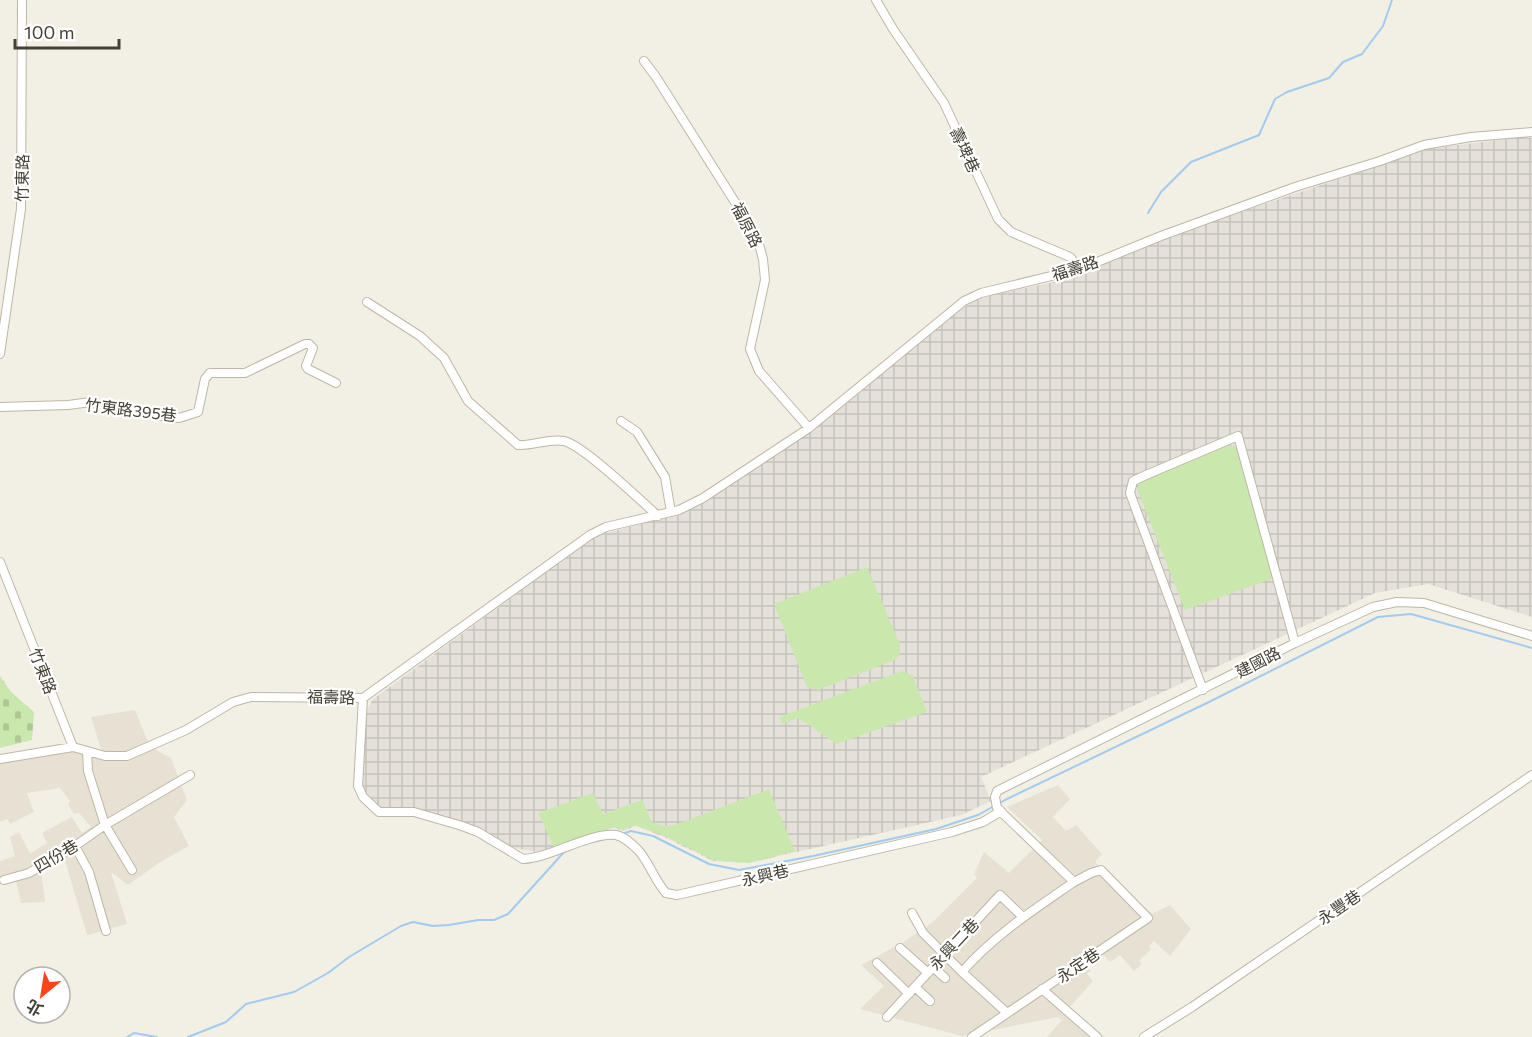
<svg xmlns="http://www.w3.org/2000/svg" width="1532" height="1037" viewBox="0 0 1532 1037" font-family="Commissioner,'Noto Sans TC',sans-serif">
  <defs>
    <pattern id="industrial-grid" width="8" height="8" patternUnits="userSpaceOnUse" patternTransform="scale(1.5)"><rect width="8" height="8" fill="#e5e1da"/><path d="M0 4h8M4 0v8" fill="none" stroke="#c6c2bc"/></pattern>
    <pattern id="cemetery-stones" width="16" height="16" patternUnits="userSpaceOnUse" patternTransform="scale(1.5)"><rect width="16" height="16" fill="#cae7ae"/><path d="M2 7V4a2 2 0 0 1 4 0v3zM10 15v-3a2 2 0 0 1 4 0v3z" fill="#afc796"/></pattern>
  </defs>
  <rect width="100%" height="100%" fill="#f2efe5"/>
  <path fill="#e6e1d3" d="M135,710L150,747L171,758L187,800L174,817L189,846L160,862L128,885L111,872L127,924L87,935L64,857L41,870L45,902L21,903L16,881L0,884V861L15,856L10,837L19,832L30,854L47,843L42,833L72,817L82,833L91,827L79,813L74,814L68,805L70,801L60,788L27,793L34,812L10,824L7,819L0,822V757L76,745L102,752L91,717Z
    M1058,785L1070,799L1053,817L1066,831L1076,825L1102,854L1095,862L1152,914L1170,905L1191,929L1170,956L1154,941L1149,946L1151,949L1139,961L1142,964L1134,971L1120,955L1110,962L1101,952L1085,964L1091,971L1087,974L1093,981L1070,1007L1105,1037H1047L1062,1020L1058,1017L962,1036L860,1009L884,986L861,965L902,943L932,923L977,878L974,874L984,852L1009,873L1042,840L1007,807Z"/>
  <path fill="url(#industrial-grid)" d="M1521,137L1532,138V617L1428,584L1375,593L981,777L991,801L961,815L748,863L713,861L664,837L636,826L623,831L614,828L537,852L508,847L413,810L380,809L360,789L365,715L372,700L595,536L673,515L707,501L817,426L961,309L975,301L988,296L1059,281L1205,224L1428,149Z"/>
  <path fill="#cae7ae" d="M1225,445L1234,446L1238,451L1274,578L1185,610L1137,489L1141,480Z
    M867,567L900,644V652L897,659L818,690L807,687L774,604Z
    M902,671L913,676L927,712L836,744L808,724L797,718L782,724L779,717Z
    M769,789L795,851L748,863L713,860L665,836L635,825L623,830L614,827L554,847L538,813L593,793L603,814L642,800L652,822L663,826H672Z"/>
  <path fill="url(#cemetery-stones)" d="M0,676L11,692L34,712L32,740L0,748Z"/>
  <g fill="none" stroke-linecap="round" stroke-linejoin="round">
    <path stroke="#a2cbef" stroke-width="2" d="M1148,213L1161,192L1191,162L1259,135L1275,99L1287,92L1329,78L1343,62L1362,54L1383,26L1392,0
      M622,834L631,831L653,836L709,864L739,870L813,856L936,829L978,815L1005,800L1209,702L1378,617L1411,614L1532,648
      M582,845L608,838
      M127,1037L134,1033L157,1037
      M188,1037L226,1022L246,1004L294,992L328,973L349,957L401,926L413,922L433,926L449,925L478,920H494L508,914L565,851"/>
    <defs>
      <path id="minor" d="M876,0L893,29L944,103L998,219L1011,232L1070,257L1080,269
        M644,61L656,77L757,237L763,259L765,280L750,349L759,371L809,428
        M367,302L420,336L444,358L468,401L518,445C534,446 549,438 564,441C583,445 640,500 658,516
        M0,354L21,209L22,0
        M0,407L68,405L91,402L114,410L179,418L198,412L205,379L210,373H245L305,344H309L313,348L306,366L308,369L336,383
        M621,421L637,432L665,477L671,512
        M0,562L73,747
        M1203,690L1130,493L1133,481L1146,475L1238,436L1295,643
        M363,698L358,786L363,797L379,812H414L462,826L478,832L523,859C551,858 590,832 616,835C625,837 633,845 639,851C650,864 655,881 666,893L677,895L952,832L983,822L1001,811
        M87,751L88,771L105,825L132,870
        M0,759L73,747L105,756H127L186,730L233,702L251,697L363,698L590,535L606,527L679,510L703,498L809,428L964,301L981,293L1080,269L1161,236L1295,187L1380,161L1424,145L1471,137L1532,132
        M75,846L89,872L106,931
        M4,880L29,873L75,846L105,825L190,775
        M912,913L923,933L962,972
        M900,948L928,973
        M877,963L909,994
        M933,967L945,978
        M915,987L930,1001
        M1042,989L1097,1037
        M1007,1013L962,972C994,935 1035,909 1074,882L997,808L995,797L997,791L1295,643L1373,607L1397,602L1424,603L1532,636
        M887,1017L1000,895L1023,917
        M972,1037L1148,918L1101,870L1091,873L1074,882
        M1144,1037L1192,1007L1532,775"/>
    </defs>
    <use href="#minor" stroke="#beb7a8" stroke-width="10"/>
    <use href="#minor" stroke="#fff" stroke-width="8"/>
  </g>
  <g text-anchor="middle" stroke-width="4.5" stroke-linejoin="round" paint-order="stroke">
    <g font-size="16" fill="#454035" stroke="#fff">
      <text transform="translate(965 150) rotate(65)" y="6">壽埤巷</text>
      <text transform="translate(22 178) rotate(-89)" y="6">竹東路</text>
      <text transform="translate(747 225) rotate(63)" y="6">福原路</text>
      <text transform="translate(1075 268) rotate(-18)" y="6">福壽路</text>
      <text transform="translate(131 410) rotate(7)" y="6">竹東路395巷</text>
      <text transform="translate(1258 662) rotate(-27)" y="6">建國路</text>
      <text transform="translate(43 671) rotate(69)" y="6">竹東路</text>
      <text transform="translate(331 697) rotate(1)" y="6">福壽路</text>
      <text transform="translate(56 856) rotate(-31)" y="6">四份巷</text>
      <text transform="translate(765 875) rotate(-13)" y="6">永興巷</text>
      <text transform="translate(1339 907) rotate(-34)" y="6">永豐巷</text>
      <text transform="translate(954 944) rotate(-47)" y="6">永興二巷</text>
      <text transform="translate(1078 965) rotate(-34)" y="6">永定巷</text>
    </g>
  </g>
  <g transform="translate(42 995) rotate(210)"><circle r="28" fill="#ffffff" stroke="#b5b3ae" stroke-width="1.5"/>
  <path d="M0-4.5L10 22L0 15L-10 22Z" fill="#f74518"/>
  <text y="-9" font-size="16" font-weight="bold" text-anchor="middle" fill="#454035">北</text>
  </g>
  <path d="M15 39v9h104v-9" fill="none" stroke="#454035" stroke-width="3"/>
  <text x="24" y="39" font-size="18" fill="#454035" stroke="#ffffff" stroke-width="4.5" paint-order="stroke">100 m</text>
</svg>
